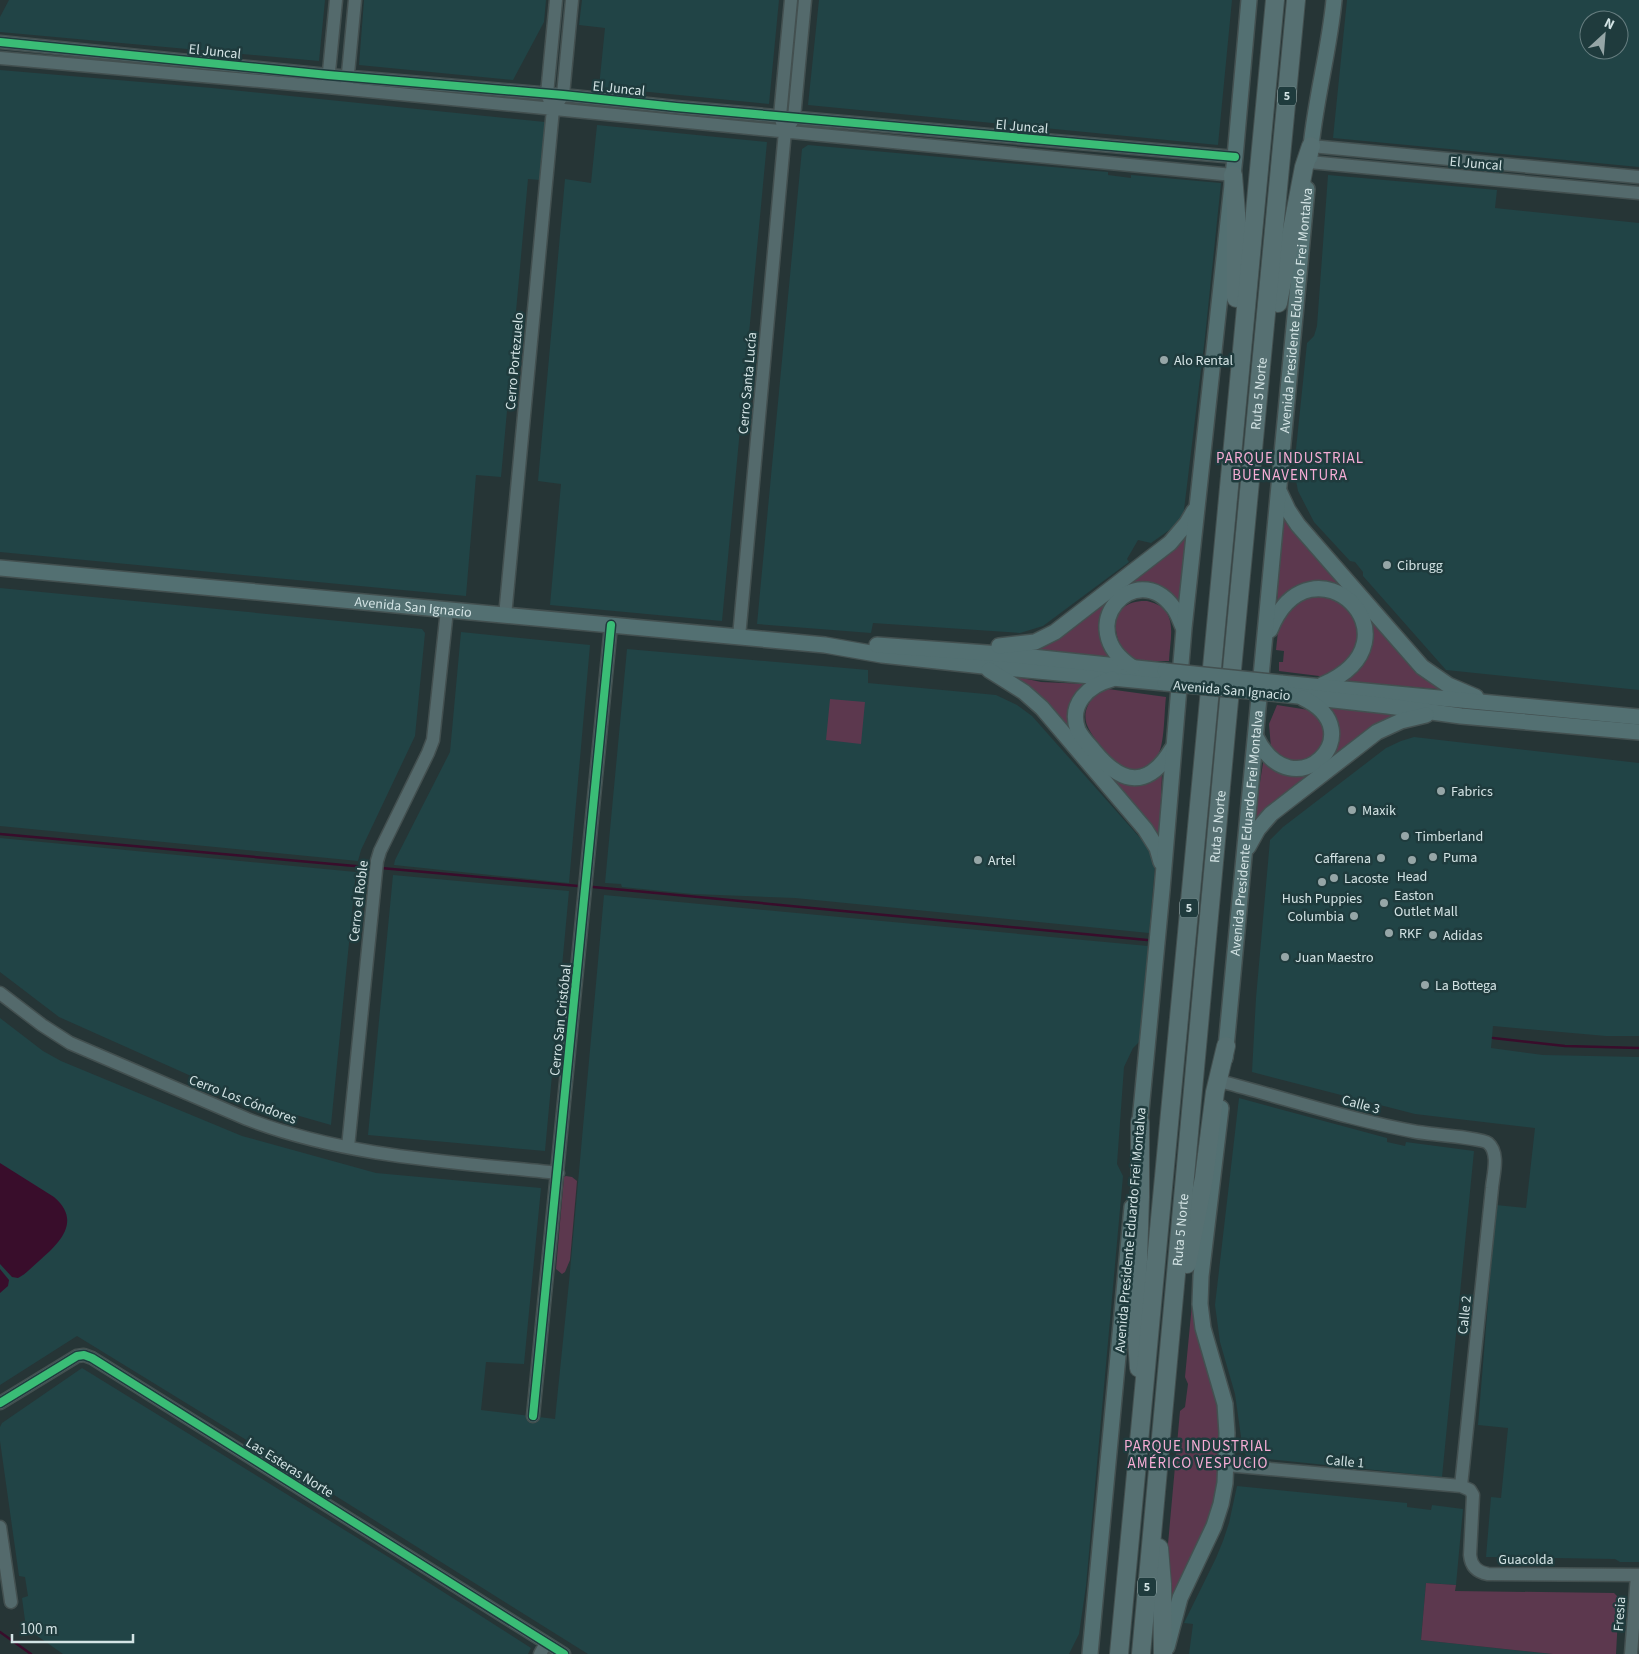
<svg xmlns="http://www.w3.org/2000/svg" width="1639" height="1654" viewBox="0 0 1639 1654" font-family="'Source Sans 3',sans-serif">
  <rect width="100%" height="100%" fill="#263536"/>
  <path fill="#214446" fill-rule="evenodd" d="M9,0H325L319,61L0,32V17Z
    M364,0H546L544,22L513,80L359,65Z
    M582,0H779L769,104L599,87L605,28L579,25Z
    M819,0H1232L1218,145L808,105Z
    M1347,0H1639V167L1333,138ZM1589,20H1619V50H1589Z
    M0,70L212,88L545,122L540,180L528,179L501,477L476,475L466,596L0,552Z
    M597,125L767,142L722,621L550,605L561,484L538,481L565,179L591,183Z
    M808,145L1108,172V175L1131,178V175L1221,183L1205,337L1183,518L1175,526L1151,543L1138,540L1127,559L1129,562L1043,626L1020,633L873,623L871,633L757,624L802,149Z
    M1328,175L1497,190L1495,208L1639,223V690L1446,670L1363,576V572L1355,562L1350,561L1314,522L1298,491L1295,475L1296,449L1307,343L1314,336L1317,326Z
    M0,588L422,629L425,633L415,736L361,850L358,861L0,826Z
    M461,632L590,645L569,883L394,865L395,860L450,752Z
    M627,649L868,670V683L996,695L1017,705L1032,716L1149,848L1155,865L1149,933L795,898L693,894L622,887L621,884L605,883Z
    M1414,737L1639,763V1036H1606L1493,1026L1491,1048L1543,1055L1639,1057V1562H1620L1615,1559L1486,1557L1491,1497L1501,1498L1508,1428L1478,1425L1496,1205L1526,1208L1535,1128L1415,1114L1252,1072L1256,998L1270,840L1283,827L1386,748L1401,741Z
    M0,838L356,872L331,1125L247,1101L59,1017L0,972Z
    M393,875L569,891L545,1151L368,1135Z
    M604,895L1148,946L1139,1042L1133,1048L1124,1067L1117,1164L1123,1176L1086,1586L1079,1634L1069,1654H588L248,1441L77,1336L0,1385V1018L43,1051L61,1061L242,1136L376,1173L541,1188L524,1364L486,1362L481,1410L555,1419L569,1282Z
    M1239,1098L1387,1138V1142L1405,1146L1406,1142L1474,1151L1442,1477L1248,1457L1243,1451L1235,1394L1220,1342L1215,1305Z
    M82,1368L390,1558L531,1648L528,1654H63L26,1628L22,1598L28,1596L25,1577L19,1576L0,1441V1427L2,1423Z
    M1237,1486L1407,1503V1507L1431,1510L1432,1505L1463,1509L1456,1585L1426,1583L1421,1640L1553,1654H1189L1193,1624L1184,1623L1216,1558L1223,1541L1229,1523Z"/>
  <path fill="#5c384e" d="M1282,508L1449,690L1343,681C1355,672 1369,659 1370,643C1370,634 1366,621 1364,612L1309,584L1292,591L1277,603Z
    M1189,531L1186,564L1178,605L1168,594L1115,596L1114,658L1041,651L1038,646Z
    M1311,591L1346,602L1360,626L1357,654L1327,677L1279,671V662H1283L1284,651L1276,650L1279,622L1286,607Z
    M1147,601C1180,608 1170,636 1169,661C1159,661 1138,662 1130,657C1123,654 1121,649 1119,642C1110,618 1120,600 1147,601Z
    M1012,676L1041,682L1086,684L1071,710C1080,727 1089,751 1100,766C1115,787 1142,790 1162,774L1159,844Z
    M1108,689L1166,697C1164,712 1165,745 1157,757C1150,769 1136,773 1124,769C1118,766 1111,758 1107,753C1100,745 1091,735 1087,725C1081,709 1093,693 1108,689Z
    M830,699L865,702L861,744L826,740Z
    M1277,705L1309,710L1325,726L1323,747L1303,764L1283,760L1271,748L1269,724Z
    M1329,708L1395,715V717L1253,826L1264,757L1268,763L1327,759Z
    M566,1176L572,1177L577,1181L570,1260L565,1272L562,1274L556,1269L564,1177Z
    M1192,1304H1196L1220,1414L1219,1476L1215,1509L1171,1604L1167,1577V1555L1180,1411L1185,1407L1188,1384L1185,1377Z
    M1426,1583L1456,1585L1455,1591L1614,1593L1619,1598L1616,1654H1553L1421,1640Z"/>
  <path fill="#390d2b" d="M0,1163L54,1197C82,1221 60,1243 39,1261C32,1267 26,1274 18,1278L12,1277L0,1264Z
    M0,1269L9,1280L8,1286L0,1293Z"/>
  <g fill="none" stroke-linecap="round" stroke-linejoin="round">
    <path stroke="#390d2b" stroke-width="2.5" d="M0,834L366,867
      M381,868L578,886
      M593,887L1147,940
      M1493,1038L1565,1046L1639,1048
      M0,1632L31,1654"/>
    <defs>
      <path id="minor" d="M0,42L328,75L563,95L676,107L1235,157
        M0,58L327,87L1233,175
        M328,82L336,0
        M347,84L355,0
        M559,101L563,95L572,0
        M791,123L794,118L805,0
        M1311,146L1639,177
        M1309,162L1639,193
        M505,616L553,109L547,94L556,0
        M739,637L785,131L780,116L791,0
        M0,993L42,1025L70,1043L247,1119C345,1157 454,1162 558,1173
        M1223,1082C1288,1099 1351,1120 1417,1132C1429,1134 1482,1138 1488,1143C1500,1153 1493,1175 1492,1188L1461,1486
        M348,1147L377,861L380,851L428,753L433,740L447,610
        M0,1403L77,1356L84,1355L92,1358L564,1654
        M533,1416L611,625
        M1226,1465L1461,1486L1470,1490L1473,1495L1470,1555C1471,1566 1477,1572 1488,1574L1639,1575
        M0,1527L11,1602
        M540,1654L546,1643
        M1631,1654L1637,1575"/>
      <g id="major">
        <path d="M1310,157C1314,104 1329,53 1334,0"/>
        <path d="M1280,493L1288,510L1298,525L1422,667L1448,685L1476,697"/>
        <path id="s1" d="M0,568L825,645L882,655L983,666L1165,683"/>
        <path d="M1270,630C1311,529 1428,639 1322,685"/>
        <path d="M877,645L1014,655L1165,671"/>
        <path d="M999,646L1035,642L1055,632L1170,543L1187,523L1194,511"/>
        <path d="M1132,667C1071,627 1136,557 1173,607C1178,613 1180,621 1183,627"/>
        <path d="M989,670L1024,692L1042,708L1145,829L1157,848L1161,862"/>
        <path d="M1112,679C1089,685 1068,704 1078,730C1082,738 1089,745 1094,751C1122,785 1148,789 1172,749"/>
        <path d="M1281,683L1639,717"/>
        <path d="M1280,694L1388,706L1461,716L1639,732"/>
        <path d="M1256,737C1293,813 1375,732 1303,698"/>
        <path d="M1248,847L1258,829L1271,814L1377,732L1401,721L1426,715"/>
        <path id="s2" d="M1225,1058L1307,189"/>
        <path d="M1139,1132L1162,890L1184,628L1235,157L1249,0"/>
        <path d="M1167,1647L1180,1598L1214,1526L1221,1504L1225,1483L1227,1433L1225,1404L1203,1328L1200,1304L1201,1276L1221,1108"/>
        <path d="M1090,1654L1132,1207"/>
      </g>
      <g id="highway">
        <path d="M1233,175L1236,213V298"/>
        <path d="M1278,303L1304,167L1311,146"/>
        <path d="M1187,1264L1204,1178L1215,1092L1226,1046"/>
        <path d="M1139,1368L1136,1325L1140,1197V1122"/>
        <path d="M1159,1548L1162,1584L1163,1654"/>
        <path d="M1119,1654L1275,0"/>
        <path id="s3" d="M1141,1654L1226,732L1296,0"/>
      </g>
    </defs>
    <use href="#minor" stroke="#435050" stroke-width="15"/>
    <use href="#major" stroke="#435050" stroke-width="18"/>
    <use href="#highway" stroke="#435050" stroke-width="20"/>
    <use href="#minor" stroke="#546a6c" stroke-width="12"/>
    <use href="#major" stroke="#537072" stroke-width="15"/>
    <use href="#highway" stroke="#567072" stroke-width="18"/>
    <defs>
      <path id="major-bridge" d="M1165,671L1281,683
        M1165,683L1280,694"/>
    </defs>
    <use href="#major-bridge" stroke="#435050" stroke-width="18" stroke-linecap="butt"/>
    <use href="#major-bridge" stroke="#537072" stroke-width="15"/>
    <defs>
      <path id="cycleway" d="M0,42L328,75L563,95L676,107L1235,157
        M0,1403L77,1356L84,1355L92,1358L564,1654
        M533,1416L611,625"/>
    </defs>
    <use href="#cycleway" stroke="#1f3b3d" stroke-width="11"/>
    <use href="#cycleway" stroke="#3abd76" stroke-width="8"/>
  </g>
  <g fill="#96a6a7" stroke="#1f3b3d" stroke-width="2">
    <circle cx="1164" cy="360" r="5"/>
    <circle cx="1387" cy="565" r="5"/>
    <circle cx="1441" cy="791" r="5"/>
    <circle cx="1352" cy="810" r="5"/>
    <circle cx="1405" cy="836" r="5"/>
    <circle cx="1433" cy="857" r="5"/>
    <circle cx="1381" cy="858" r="5"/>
    <circle cx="978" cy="860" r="5"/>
    <circle cx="1412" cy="860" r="5"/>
    <circle cx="1334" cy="878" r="5"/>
    <circle cx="1322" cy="882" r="5"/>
    <circle cx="1384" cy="903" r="5"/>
    <circle cx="1354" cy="916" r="5"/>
    <circle cx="1389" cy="933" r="5"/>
    <circle cx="1433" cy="935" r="5"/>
    <circle cx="1285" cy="957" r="5"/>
    <circle cx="1425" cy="985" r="5"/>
  </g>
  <g text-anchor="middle" stroke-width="5" stroke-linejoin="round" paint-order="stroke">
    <g fill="#1f3b3d" stroke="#9db1b2" stroke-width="1">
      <rect x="1278" y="86.5" width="18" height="19" rx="4"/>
      <rect x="1180" y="898.5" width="18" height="19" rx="4"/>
      <rect x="1138" y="1577.5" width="18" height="19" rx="4"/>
    </g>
    <g font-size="12" font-weight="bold" fill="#d3e3e4">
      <text x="1287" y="100">5</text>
      <text x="1189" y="912">5</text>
      <text x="1147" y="1591">5</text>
    </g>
    <g font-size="14" fill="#d3e3e4" stroke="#1f3b3d">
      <text transform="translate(215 51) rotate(6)" y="5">El Juncal</text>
      <text transform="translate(619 88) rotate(6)" y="5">El Juncal</text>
      <text transform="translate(1022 126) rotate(5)" y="5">El Juncal</text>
      <text transform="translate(1476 163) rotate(5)" y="5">El Juncal</text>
      <text dy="5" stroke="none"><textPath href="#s2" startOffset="751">Avenida Presidente Eduardo Frei Montalva</textPath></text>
      <text transform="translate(514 361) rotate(-85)" y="5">Cerro Portezuelo</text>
      <text transform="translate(747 383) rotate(-85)" y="5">Cerro Santa Lucía</text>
      <text dy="5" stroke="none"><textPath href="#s3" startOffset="1266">Ruta 5 Norte</textPath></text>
      <text dy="5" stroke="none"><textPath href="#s1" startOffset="415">Avenida San Ignacio</textPath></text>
      <text transform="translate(1232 690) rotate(5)" y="5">Avenida San Ignacio</text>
      <text dy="5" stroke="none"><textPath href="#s3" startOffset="831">Ruta 5 Norte</textPath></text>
      <text dy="5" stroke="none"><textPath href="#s2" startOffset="226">Avenida Presidente Eduardo Frei Montalva</textPath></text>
      <text transform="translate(358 901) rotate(-83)" y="5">Cerro el Roble</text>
      <text transform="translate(560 1020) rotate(-84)" y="5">Cerro San Cristóbal</text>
      <text transform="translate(243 1099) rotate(21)" y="5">Cerro Los Cóndores</text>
      <text transform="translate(1361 1104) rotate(15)" y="5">Calle 3</text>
      <text transform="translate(1130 1230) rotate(-85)" y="5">Avenida Presidente Eduardo Frei Montalva</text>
      <text dy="5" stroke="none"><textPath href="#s3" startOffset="426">Ruta 5 Norte</textPath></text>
      <text transform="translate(1464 1315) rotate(-84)" y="5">Calle 2</text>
      <text transform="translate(1345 1461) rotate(5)" y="5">Calle 1</text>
      <text transform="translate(290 1467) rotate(32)" y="5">Las Esteras Norte</text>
      <text x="1526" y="1564">Guacolda</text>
      <text transform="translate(1619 1614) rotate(-86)" y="5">Fresia</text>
    </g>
    <g font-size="14" fill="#d3e3e4" stroke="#1f3b3d" text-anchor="start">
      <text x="1174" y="365">Alo Rental</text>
      <text x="1397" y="570">Cibrugg</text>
      <text x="1451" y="796">Fabrics</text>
      <text x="1362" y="815">Maxik</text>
      <text x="1415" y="841">Timberland</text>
      <text x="1443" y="862">Puma</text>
      <text x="1371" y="863" text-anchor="end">Caffarena</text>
      <text x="988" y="865">Artel</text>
      <text x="1412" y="881" text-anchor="middle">Head</text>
      <text x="1344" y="883">Lacoste</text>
      <text x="1394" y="900">Easton<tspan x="1394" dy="16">Outlet Mall</tspan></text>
      <text x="1322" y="903" text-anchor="middle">Hush Puppies</text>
      <text x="1344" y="921" text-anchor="end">Columbia</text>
      <text x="1399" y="938">RKF</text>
      <text x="1443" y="940">Adidas</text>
      <text x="1295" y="962">Juan Maestro</text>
      <text x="1435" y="990">La Bottega</text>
    </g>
    <g font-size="15" letter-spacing="1" fill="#f6add6" stroke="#1f3b3d">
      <text x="1290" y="463">PARQUE INDUSTRIAL<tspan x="1290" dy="17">BUENAVENTURA</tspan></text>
      <text x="1198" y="1451">PARQUE INDUSTRIAL<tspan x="1198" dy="17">AMÉRICO VESPUCIO</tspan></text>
    </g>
  </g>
  <g transform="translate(1604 35) rotate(26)"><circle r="24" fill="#1f3b3d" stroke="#677e80"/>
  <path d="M0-4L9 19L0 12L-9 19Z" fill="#96a6a7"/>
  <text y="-8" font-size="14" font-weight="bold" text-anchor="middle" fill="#d3e3e4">N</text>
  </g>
  <path d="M12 1634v8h121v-8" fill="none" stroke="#d3e3e4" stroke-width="2.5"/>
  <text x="20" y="1634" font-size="15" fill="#d3e3e4" stroke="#1f3b3d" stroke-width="4" paint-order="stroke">100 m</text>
</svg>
